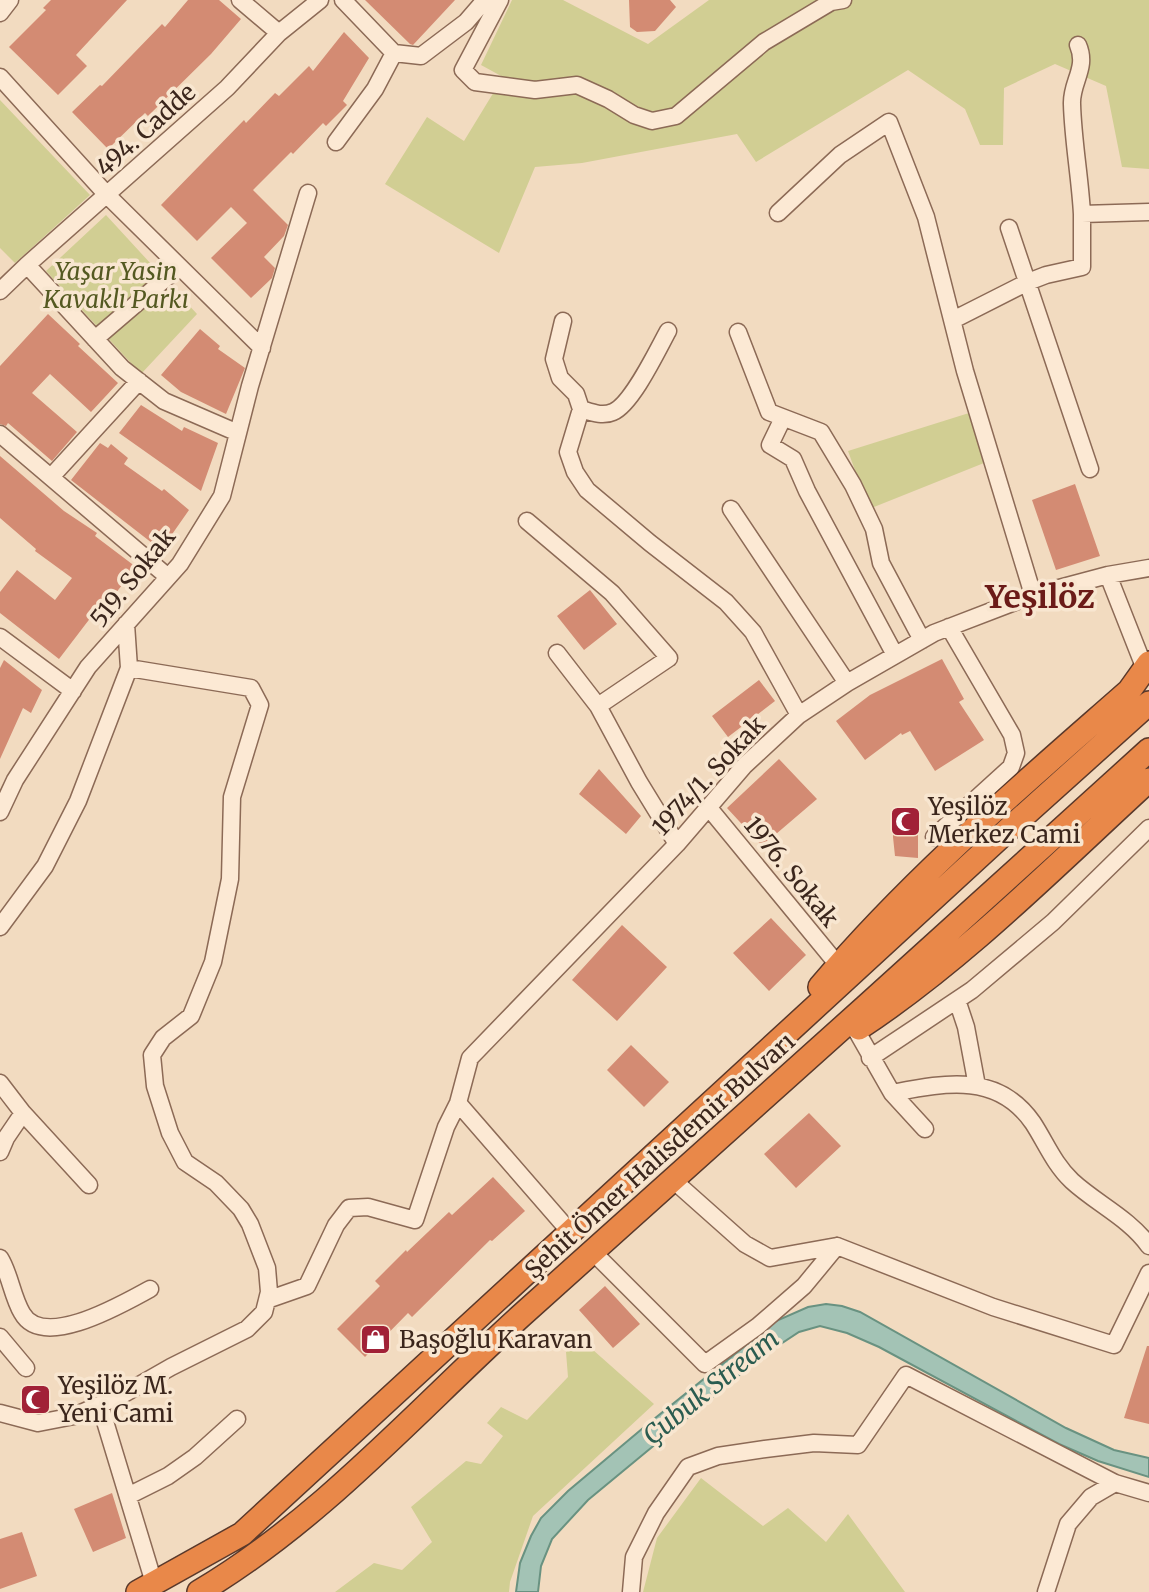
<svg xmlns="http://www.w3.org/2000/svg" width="1149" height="1592" viewBox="0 0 1149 1592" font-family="Merriweather,serif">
  <rect width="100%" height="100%" fill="#f2dbc0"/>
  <path fill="#d1ce93" d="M512,0H563L648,44L709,0H1149V169L1122,167L1106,86L1055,64L1004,88L1003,145H980L965,109L908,70L756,162L737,134L582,163L535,167L499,253L385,184L427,117L464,141L503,77L481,65Z
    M0,100L90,195L15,263L0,248Z
    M106,215L197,314L141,374L46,271Z
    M969,413L984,463L869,509L848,451Z
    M584,1342L654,1404L533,1516L510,1582L509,1592H335L374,1563L402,1570L432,1542L411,1507L466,1461L481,1464L503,1436L487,1423L501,1407L527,1420L568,1377L566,1352Z
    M701,1478L763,1526L788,1508L826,1542L848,1514L905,1592H643L657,1538Z"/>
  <path fill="#a3c3b5" stroke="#699281" stroke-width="2" d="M826,1304L842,1306L860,1312L1066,1428L1114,1450L1149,1458V1477L1098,1461L1059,1444L879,1347L847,1333L820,1326L799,1332L761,1357L588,1500L552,1539L541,1566L538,1592H516L520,1563L531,1536L541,1518L568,1491L649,1423L776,1321L808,1307Z"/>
  <path fill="#d38b73" d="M51,0H127L76,55L87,66L58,95L9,47L46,10L43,8Z
    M188,0H219L241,19L211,54L148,116L145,113L108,149L72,112L100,85L102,86L162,24L165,27Z
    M365,0H455L413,45L410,44Z
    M629,0H670L676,7L655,31L637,32L630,27Z
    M344,32L369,58L343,101L347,105L326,126L323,123L293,154L291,152L253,190L288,225L284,236L264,257L275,268L272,278L251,298L211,258L247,223L231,207L197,241L161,205L244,120L246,123L275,93L279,96L309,66L313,71Z
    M48,314L80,344L78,346L118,383L91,412L50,374L32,393L77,432L52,461L8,423L6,426L0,424V366Z
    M200,329L220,346L218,349L245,368L226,414L181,392L161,375Z
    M141,405L182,431L184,427L218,443L201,491L119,433Z
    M100,443L108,448L111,444L128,458L124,464L162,491L164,489L189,510L161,550L71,480Z
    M0,456L64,511L97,533L95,536L136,567L105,607L101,604L59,659L0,613V592L17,570L55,600L72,578L35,551L36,549L0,518Z
    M1075,484L1100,556L1056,570L1032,500Z
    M590,590L617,624L584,650L557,616Z
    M942,659L964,699L959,702L984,740L935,771L910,731L902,735L901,733L865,760L836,721L870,695Z
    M4,660L42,690L31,713L23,708L0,759V668Z
    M759,680L775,701L728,737L712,716Z
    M779,759L817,799L762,846L727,808Z
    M599,769L641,816L626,834L579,794Z
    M913,807L918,834V858L895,856L893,837L895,809Z
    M771,918L806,955L769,991L733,953Z
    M622,925L667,967L617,1021L572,980Z
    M631,1045L669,1082L644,1107L607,1070Z
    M809,1113L841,1146L796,1188L764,1154Z
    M493,1177L525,1211L492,1241L490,1240L412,1317L408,1313L365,1357L337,1329L380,1286L375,1281L406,1250L407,1252L449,1212L452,1215Z
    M605,1286L640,1324L613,1348L579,1310Z
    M1147,1346H1149V1424L1124,1418Z
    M45,1387L46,1411L38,1412L24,1409V1388Z
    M112,1493L126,1538L93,1552L74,1509Z
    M22,1532L37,1576L0,1589V1539Z"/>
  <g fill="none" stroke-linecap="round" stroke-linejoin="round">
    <defs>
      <path id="minor" d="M240,0L279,33
        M500,0L463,70L475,82L535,90L577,85L608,99L634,115L652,121L676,116L764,42L831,2L843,0
        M0,13L10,0
        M1078,45C1088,68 1071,82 1072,104C1073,141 1080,177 1082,214
        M394,53L421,56L466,22L485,0
        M0,77L108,196L262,348
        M336,142L375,89L394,53L343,0
        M778,213L840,155L889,122L926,217L965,371L1033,595
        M1009,228L1090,469
        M27,265L122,368L164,401L238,433
        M0,291L27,265L227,88L279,33L320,0
        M953,320L1028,282L1046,275L1082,267V214L1149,212
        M563,321L554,359L560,378L576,394L581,409L568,452L575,472L587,490L650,543L726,602L753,632L799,715
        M738,332L769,412L821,432L853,485L874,529L881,563L922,640
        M95,339L179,267
        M581,409C591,412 602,417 613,412C632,404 657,351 668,331
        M783,418L770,445L793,459L807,491L895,655
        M0,434L168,577
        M51,477L139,381
        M731,509L847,683
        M527,521L612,593L669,658L598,706
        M0,637L73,691
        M557,653L598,706L639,782L677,844
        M1145,669L1108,575L1149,568
        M709,808L838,965
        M0,812L15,780L88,667L180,564L222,496L250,386L308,193
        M934,837L1011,767L1016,753L1012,735L949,627
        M0,927L45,866L78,801L129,668L126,624
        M957,1000L966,1027L977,1086
        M856,1030L892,1093L925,1129
        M870,1058L972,990L1053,922L1149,828
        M0,1083L23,1113L6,1138L0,1152
        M892,1093C945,1083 998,1072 1033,1123C1046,1143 1054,1164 1072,1181C1097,1204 1129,1218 1149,1246
        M458,1103L571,1233
        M23,1113L89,1185
        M673,1180L745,1244L770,1258L837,1246
        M837,1246L993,1307L1114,1345L1149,1273
        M594,1253L705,1364L758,1326L804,1286L837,1246
        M0,1258C10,1274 12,1296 22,1313C43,1351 124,1303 150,1289
        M267,1300L307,1286L336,1225L349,1208L368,1207L415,1220L446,1127L458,1103L470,1058L677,844L744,766L799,715L847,683L934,633L1033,595L1108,575
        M0,1337L26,1368
        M100,1405L154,1583
        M0,1413L38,1423L74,1416L122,1395L171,1367L247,1329L264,1312L269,1292L267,1268L250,1224L241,1209L216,1183L185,1162L170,1133L155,1086L152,1055L163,1038L191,1016L213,962L230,879L232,797L260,705L251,688L129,668
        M128,1496L168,1476L195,1457L237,1419
        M631,1592L634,1557L656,1513L688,1467L718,1456L765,1449L814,1443L858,1445L906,1375L1115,1483L1149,1493
        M1046,1592L1068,1524L1091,1497L1115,1483"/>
      <path id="highway" d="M820,987C912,878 1022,785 1129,691L1149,663
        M859,1028C965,958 1056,865 1149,780
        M138,1592L242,1534L1010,828L1149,703
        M199,1592C322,1519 418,1409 523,1314C733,1127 941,939 1149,750"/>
    </defs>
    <use href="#minor" stroke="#8c6a56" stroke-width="19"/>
    <use href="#highway" stroke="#5a392b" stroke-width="26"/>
    <use href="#minor" stroke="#fce9d4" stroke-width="16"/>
    <use href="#highway" stroke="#e98849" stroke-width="23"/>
  </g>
  <defs>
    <symbol id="mosque-square" viewBox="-11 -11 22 22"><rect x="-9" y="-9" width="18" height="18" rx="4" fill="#a12137" stroke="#f8e6d0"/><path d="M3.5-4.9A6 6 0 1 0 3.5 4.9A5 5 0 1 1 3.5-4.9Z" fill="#fff"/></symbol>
    <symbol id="shop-square" viewBox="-11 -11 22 22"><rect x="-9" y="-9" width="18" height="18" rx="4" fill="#a12137" stroke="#f8e6d0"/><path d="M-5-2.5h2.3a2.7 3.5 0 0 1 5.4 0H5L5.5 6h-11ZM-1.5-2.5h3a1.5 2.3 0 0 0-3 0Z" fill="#fff"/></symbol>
  </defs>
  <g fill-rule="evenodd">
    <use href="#mosque-square" x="888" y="804" width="35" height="35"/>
    <use href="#shop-square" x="358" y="1322" width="35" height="35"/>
    <use href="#mosque-square" x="18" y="1382" width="35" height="35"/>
  </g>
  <g text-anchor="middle" stroke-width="7" stroke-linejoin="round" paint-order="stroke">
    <g font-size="24" fill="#3b261c" stroke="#f8e6d0">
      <text transform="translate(146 130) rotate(-42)" y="8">494. Cadde</text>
      <text transform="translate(133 578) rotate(-51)" y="8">519. Sokak</text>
      <text transform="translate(709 776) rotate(-47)" y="8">1974/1. Sokak</text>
      <text transform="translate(791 872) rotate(51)" y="8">1976. Sokak</text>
      <text transform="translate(660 1156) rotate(-42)" y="8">Şehit Ömer Halisdemir Bulvarı</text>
    </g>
    <g font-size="24" font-style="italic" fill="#545921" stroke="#f8e6d0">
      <text x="116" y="280">Yaşar Yasin<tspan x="116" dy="28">Kavaklı Parkı</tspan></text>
    </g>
    <g font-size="24" fill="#3b261c" stroke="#f8e6d0" text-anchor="start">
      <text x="928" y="815">Yeşilöz<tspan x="928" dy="28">Merkez Cami</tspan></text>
      <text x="399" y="1348">Başoğlu Karavan</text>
      <text x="58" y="1394">Yeşilöz M.<tspan x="58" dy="28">Yeni Cami</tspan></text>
    </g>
    <g font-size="26" font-style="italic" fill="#2a5c50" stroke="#f8e6d0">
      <text transform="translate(711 1387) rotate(-39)" y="9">Çubuk Stream</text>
    </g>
    <g font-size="32" font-weight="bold" fill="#6b1b18" stroke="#f8e6d0">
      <text x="1040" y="608">Yeşilöz</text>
    </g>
  </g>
</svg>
